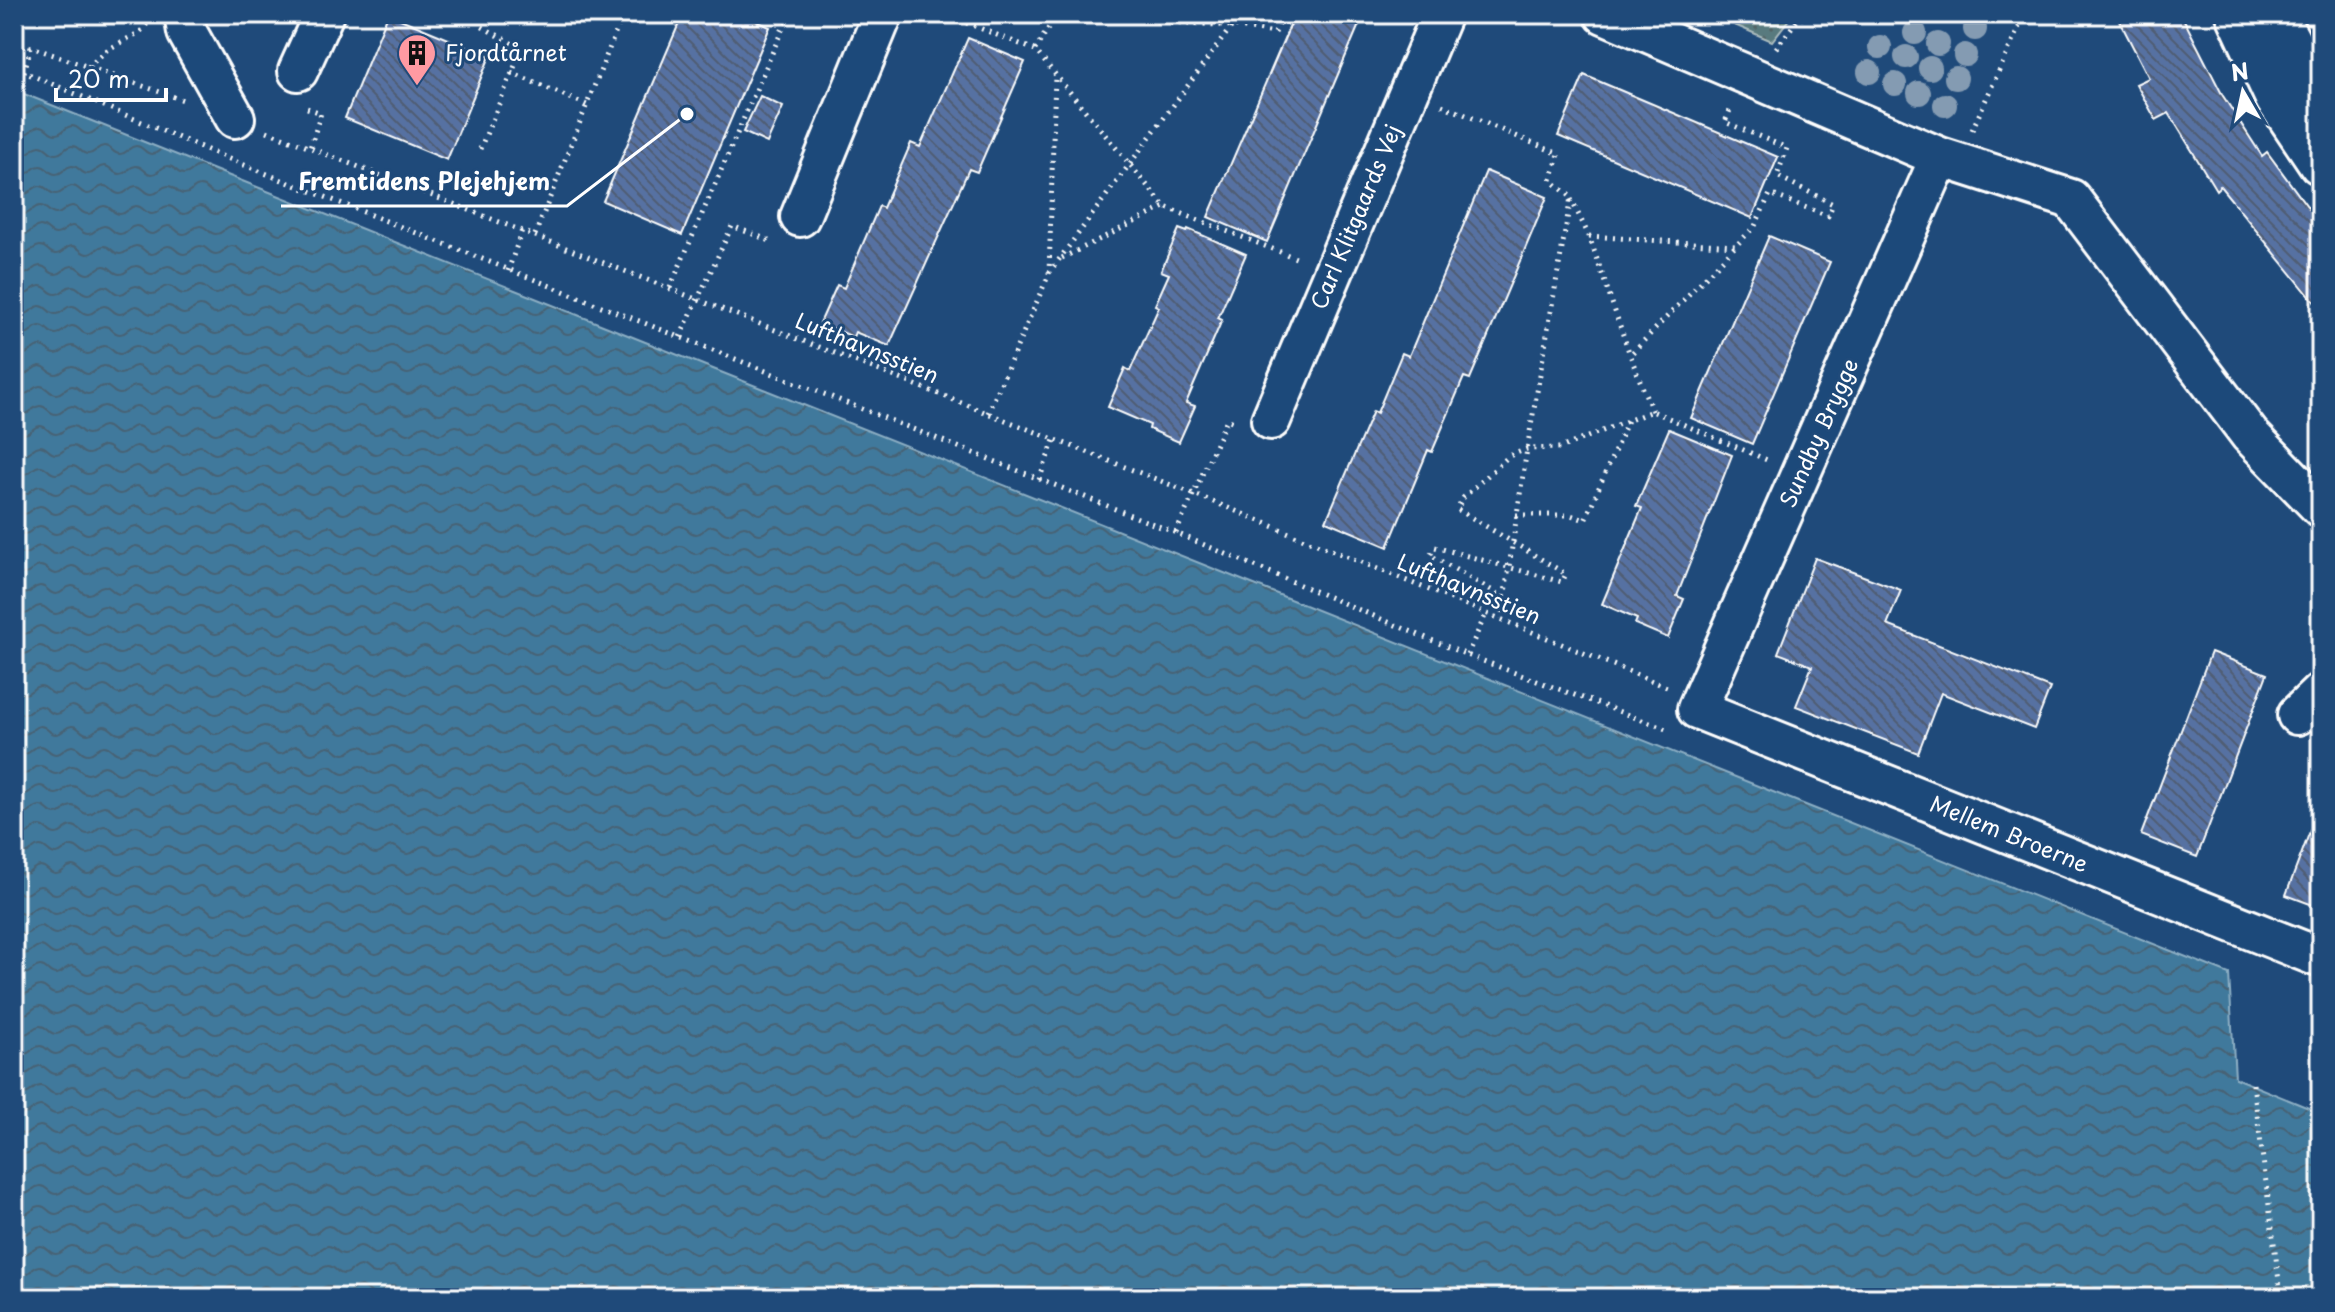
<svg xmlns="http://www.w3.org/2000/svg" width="2335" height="1312" viewBox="0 0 2335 1312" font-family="'Playpen Sans',sans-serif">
  <defs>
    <pattern id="green-dots" width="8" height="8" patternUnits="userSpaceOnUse" patternTransform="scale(2)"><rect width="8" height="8" fill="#597a7e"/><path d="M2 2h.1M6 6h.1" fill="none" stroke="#526365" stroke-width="1.8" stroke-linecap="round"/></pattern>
    <pattern id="water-waves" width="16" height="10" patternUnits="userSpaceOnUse" patternTransform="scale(2)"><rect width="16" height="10" fill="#41799c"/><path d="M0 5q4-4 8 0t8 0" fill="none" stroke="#466274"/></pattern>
    <pattern id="building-back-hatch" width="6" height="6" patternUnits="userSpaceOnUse" patternTransform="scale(2)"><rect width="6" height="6" fill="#5671a2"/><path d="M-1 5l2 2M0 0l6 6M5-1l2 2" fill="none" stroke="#505d73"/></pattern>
  </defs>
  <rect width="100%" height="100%" fill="#1f4a7a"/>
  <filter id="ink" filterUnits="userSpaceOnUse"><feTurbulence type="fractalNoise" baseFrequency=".0125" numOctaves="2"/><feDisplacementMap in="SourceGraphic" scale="16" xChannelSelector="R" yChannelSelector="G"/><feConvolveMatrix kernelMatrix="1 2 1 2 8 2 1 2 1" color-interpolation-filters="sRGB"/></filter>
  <g filter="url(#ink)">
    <path fill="url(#green-dots)" stroke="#acbcbe" stroke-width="2" d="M1709,14H1793L1772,41Z"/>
    <path fill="url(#water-waves)" stroke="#8dafc4" stroke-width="2" d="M14,90L2229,974L2235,1078L2321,1113V1298H14Z"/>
    <path fill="url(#building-back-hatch)" stroke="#fff" stroke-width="2" d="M388,14L490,56L447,160L345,118Z
      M683,14H759L756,21L770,27L682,235L603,201Z
      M1295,14H1347L1361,20L1267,242L1208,217Z
      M2116,14H2181L2223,96L2262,156L2267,152L2321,225V310L2220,186L2216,190L2169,113L2156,120L2136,84L2149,78Z
      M968,38L1025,62L977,172L969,169L889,346L855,332L853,337L820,323L837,285L844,288L879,206L883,208L911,143L920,147Z
      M1584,75L1778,157L1752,218L1558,136Z
      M760,96L783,107L767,143L743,132Z
      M1486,171L1547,197L1470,379L1464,377L1432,452L1428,450L1388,547L1326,521L1373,411L1377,413L1402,353L1409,356Z
      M1179,229L1187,232L1188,229L1246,254L1218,318L1222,320L1186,403L1195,406L1179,442L1149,429L1150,425L1108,407L1125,368L1130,371L1159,307L1155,305L1169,274L1161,271Z
      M1769,236L1830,262L1752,444L1691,418Z
      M1669,429L1732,455L1677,596L1684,599L1668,638L1635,624L1637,619L1602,604L1642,508L1636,506Z
      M1815,558L1901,590L1887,625L2050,688L2034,729L1941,693L1918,753L1796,706L1812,666L1778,653Z
      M2211,652L2267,674L2197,857L2141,835Z
      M2321,802V908L2286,895Z"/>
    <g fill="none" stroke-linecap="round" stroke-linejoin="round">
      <defs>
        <path id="minor" d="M184,14L187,32L235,118
          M1604,14L1940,157L2071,199L2250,435L2321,508
          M298,71L324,14
          M1940,157L1697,709L2321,958
          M800,217L883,14
          M1271,420L1442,14
          M2297,715L2321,692"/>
        <path id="major" d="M2239,14L2278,98L2321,162
          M2273,14L2321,104"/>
      </defs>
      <use href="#minor" stroke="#fff" stroke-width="44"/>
      <use href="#major" stroke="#fff" stroke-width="50"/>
      <path stroke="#fff" stroke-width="5" stroke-dasharray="2 6" stroke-linecap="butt" d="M944,14L1035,50L1165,207L1301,260
        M1052,14L1232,26L1275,33L1284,14
        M1801,18L1829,14
        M14,41L183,100
        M31,47L24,72L224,157L1176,533L1467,655L1666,729
        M1776,48L1802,14
        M1035,50L1056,16
        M88,67L107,50L140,32L147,24
        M511,73L587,105
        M1442,105L1559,154L1551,180L1571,197L1527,449L1501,619
        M307,108L321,113L310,148
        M1972,130L2025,14
        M267,131L1194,494L1667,687
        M480,149L522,49L481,26L486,14
        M1571,199L1589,236L1630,355
        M535,235L623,14
        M1589,236L1735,246
        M1062,258L1165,207
        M508,271L522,230
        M1049,273L1232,26
        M670,288L789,14
        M680,337L732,226L773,242
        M1652,411L1630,355L1755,226L1770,194L1828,216L1833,204L1777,176L1787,148L1725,122L1731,108
        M988,413L1049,274L1055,75
        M1039,480L1054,440
        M1516,515H1571L1585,520L1628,420
        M1176,533L1227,419L1234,422
        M1505,598L1430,555L1435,547L1562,582L1566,574L1457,509L1463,498L1509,456L1527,449L1560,448L1652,411L1767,460
        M1467,655L1486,614
        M2253,1084L2281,1296L2285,1298"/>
      <use href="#minor" stroke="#1f4a7a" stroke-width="38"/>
      <use href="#major" stroke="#1f4a7a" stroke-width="44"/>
    </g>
    <g fill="#849bb2">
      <circle cx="1975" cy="29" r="12"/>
      <circle cx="1915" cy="33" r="12"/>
      <circle cx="1938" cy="44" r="12"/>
      <circle cx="1880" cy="47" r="12"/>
      <circle cx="1965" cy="55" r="12"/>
      <circle cx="1906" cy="57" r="12"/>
      <circle cx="1930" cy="68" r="12"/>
      <circle cx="1869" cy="72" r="12"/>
      <circle cx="1956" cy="78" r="12"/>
      <circle cx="1895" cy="84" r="12"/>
      <circle cx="1919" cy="93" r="12"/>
      <circle cx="1945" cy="105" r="12"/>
    </g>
  </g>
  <defs>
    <symbol id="building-pin" viewBox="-11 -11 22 30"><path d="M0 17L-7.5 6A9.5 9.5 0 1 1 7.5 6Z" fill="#ff9aa2" stroke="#1f4a7a"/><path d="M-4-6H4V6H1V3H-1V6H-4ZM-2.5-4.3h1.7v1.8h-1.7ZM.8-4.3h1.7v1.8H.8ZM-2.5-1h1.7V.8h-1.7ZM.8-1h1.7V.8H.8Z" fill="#111"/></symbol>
  </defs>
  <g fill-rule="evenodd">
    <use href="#building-pin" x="395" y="31" width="44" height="60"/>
  </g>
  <g text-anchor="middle" stroke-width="6" stroke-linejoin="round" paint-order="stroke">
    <g font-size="22" fill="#fff" stroke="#1f4a7a" text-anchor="start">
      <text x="445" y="61">Fjordtårnet</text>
    </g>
    <g font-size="22" fill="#fff" stroke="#1f4a7a">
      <text transform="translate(1356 217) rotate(-67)" y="8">Carl Klitgaards Vej</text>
      <text transform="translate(867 348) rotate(22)" y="8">Lufthavnsstien</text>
      <text transform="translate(1819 433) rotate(-66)" y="8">Sundby Brygge</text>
      <text transform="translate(1469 589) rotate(22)" y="8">Lufthavnsstien</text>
      <text transform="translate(2009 834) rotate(22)" y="8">Mellem Broerne</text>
    </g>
  </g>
  <path fill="none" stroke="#fff" stroke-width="3" d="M687 114L567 206H281"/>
  <circle fill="#fff" stroke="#1f4a7a" stroke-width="3" cx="687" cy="114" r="8"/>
  <g font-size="24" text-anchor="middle" font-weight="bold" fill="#fff" stroke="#1f4a7a" stroke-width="6" stroke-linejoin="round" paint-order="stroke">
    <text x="424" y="190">Fremtidens Plejehjem</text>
  </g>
  <rect width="2335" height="1312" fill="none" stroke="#1f4a7a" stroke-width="48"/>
  <rect x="24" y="24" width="2287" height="1264" fill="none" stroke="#fff" stroke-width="3" filter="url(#ink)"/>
  <g transform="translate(2243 92) rotate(351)" stroke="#1f4a7a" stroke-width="6" paint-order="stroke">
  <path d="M0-6L14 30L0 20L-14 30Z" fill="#ffffff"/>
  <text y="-12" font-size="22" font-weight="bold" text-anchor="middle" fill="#ffffff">N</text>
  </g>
  <path d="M56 88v12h110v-12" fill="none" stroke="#ffffff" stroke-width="4"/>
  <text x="68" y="88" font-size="24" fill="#ffffff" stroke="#1f4a7a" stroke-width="6" paint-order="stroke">20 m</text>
</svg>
